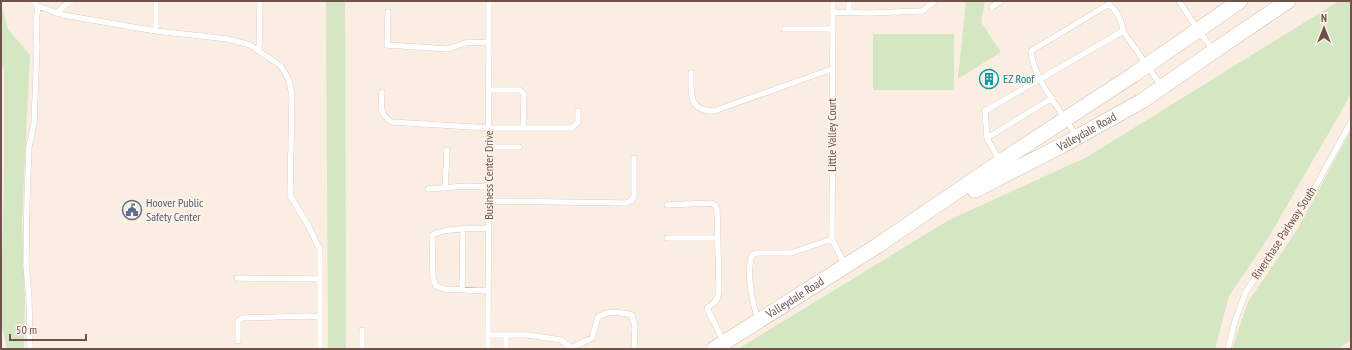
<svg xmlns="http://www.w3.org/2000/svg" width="1352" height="350" viewBox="0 0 1352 350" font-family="'PT Sans Narrow',sans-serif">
  <rect width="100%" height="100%" fill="#faeee3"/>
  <path fill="#d5e6c3" d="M326,1H345L346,349H328Z
    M966,1H985L981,22L1001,52L958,79Z
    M1339,1H1351V94L1270,235L1229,296L1215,349H738L949,220L1087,157Z
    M1,3L8,29L30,55L22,220L25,303L24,349H7L1,322L4,166V69L1,65Z
    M873,34H954V90H873Z
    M1351,130V340L1338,349H1232L1248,302L1297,230Z"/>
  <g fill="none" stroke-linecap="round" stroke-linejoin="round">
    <defs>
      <path id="lane" d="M33,1L38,6L63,15L156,31
        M156,1V31L228,39L250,45L281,66L289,80L292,96L290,195L309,227L320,250V349
        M833,1L832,239L845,266
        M849,1V13
        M1179,1L1198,30L1214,51
        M992,7L1001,1
        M388,12L387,45L448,49L468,42L489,43
        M832,12L869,13L922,11L934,2V1
        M57,13L65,5L72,1
        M784,29H832
        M259,51L260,1
        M691,73C691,93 688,111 714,111L832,69
        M489,90H519L522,92L524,94L523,128
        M382,92C381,107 379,114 392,122L489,128H572L578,122V111
        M1077,137C1062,112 1033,79 1031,51L1109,4C1117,11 1122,19 1123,31
        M987,138L1052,98
        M489,147H519
        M1000,161L987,138L985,111L1123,31L1162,87
        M445,188L447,150
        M428,189L467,186L489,187
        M489,201L626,203L631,201L634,196V158
        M667,205L711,203L715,205L717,209L719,290C718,300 716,302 707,308L724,342
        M667,238H717
        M237,278L320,279
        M462,290L463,229
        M488,291L444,289L436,286L433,278L432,235C443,228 475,228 489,228
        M759,321C752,304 746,272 752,255L756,253H791L832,239
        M488,335H528L561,340L571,348V349
        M238,341V321L242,318L307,316L320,317
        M571,348L592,338L598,317C609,310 619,312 632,315L635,327L634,349
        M30,349L29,299L26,265L27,200L29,147L34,124L37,47L36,23L38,6
        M362,349V330
        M488,349L489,1
        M506,349V335
        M1228,349L1235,321L1245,294L1257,274L1278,246L1307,202L1351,122"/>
      <g id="secondary">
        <path id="s1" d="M975,190L1063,145L1142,101L1214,51L1288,1"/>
        <path id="s2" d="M714,349L877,246L1000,162L1133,75L1240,1"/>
      </g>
    </defs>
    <use href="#lane" stroke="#ccb7ad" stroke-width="6"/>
    <use href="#secondary" stroke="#cfb6ab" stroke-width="16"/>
    <use href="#lane" stroke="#fff" stroke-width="5.5"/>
    <use href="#secondary" stroke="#fff" stroke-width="15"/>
  </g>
  <defs>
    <symbol id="building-ring" viewBox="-11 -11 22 22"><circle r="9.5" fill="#fdf2e8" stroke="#0f9aa8" stroke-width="1.5"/><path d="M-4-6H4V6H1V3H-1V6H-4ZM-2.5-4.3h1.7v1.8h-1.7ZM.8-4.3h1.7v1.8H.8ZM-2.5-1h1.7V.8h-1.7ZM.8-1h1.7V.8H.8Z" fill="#0f9aa8"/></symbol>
    <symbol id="civic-ring" viewBox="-11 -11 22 22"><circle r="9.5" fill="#fdf2e8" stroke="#5c6f8a" stroke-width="1.5"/><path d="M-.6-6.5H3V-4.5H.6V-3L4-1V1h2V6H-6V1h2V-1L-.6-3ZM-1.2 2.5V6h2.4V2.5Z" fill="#5c6f8a"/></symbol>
  </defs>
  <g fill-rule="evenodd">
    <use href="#building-ring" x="978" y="68" width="22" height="22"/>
    <use href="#civic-ring" x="121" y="199" width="22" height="22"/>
  </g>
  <g text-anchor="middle" stroke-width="4" stroke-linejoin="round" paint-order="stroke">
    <g font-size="12" fill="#0d838f" stroke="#fdf2e8" text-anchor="start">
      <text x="1003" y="83">EZ Roof</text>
    </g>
    <g font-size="12" fill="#6f534b" stroke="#fdf2e8">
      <text dy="4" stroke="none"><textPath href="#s1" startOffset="126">Valleydale Road</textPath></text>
      <text transform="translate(832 135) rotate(-90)" y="4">Little Valley Court</text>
      <text transform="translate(489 175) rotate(-90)" y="4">Business Center Drive</text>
      <text transform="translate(1284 233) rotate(-57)" y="4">Riverchase Parkway South</text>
      <text dy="4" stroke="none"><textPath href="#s2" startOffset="96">Valleydale Road</textPath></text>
    </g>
    <g font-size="12" fill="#4e5e75" stroke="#fdf2e8" text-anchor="start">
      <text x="146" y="207">Hoover Public<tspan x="146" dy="14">Safety Center</tspan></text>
    </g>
  </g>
  <rect width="1352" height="350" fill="none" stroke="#6f534b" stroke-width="4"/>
  <g transform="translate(1324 28)" stroke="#fdf2e8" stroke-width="3" paint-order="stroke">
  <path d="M0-3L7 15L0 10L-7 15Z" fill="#6f534b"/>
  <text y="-6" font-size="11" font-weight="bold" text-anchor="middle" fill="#6f534b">N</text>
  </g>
  <path d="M10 334v6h76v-6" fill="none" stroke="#6f534b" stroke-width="2"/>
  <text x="16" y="334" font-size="12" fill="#6f534b" stroke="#fdf2e8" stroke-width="3" paint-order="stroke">50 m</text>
</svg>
